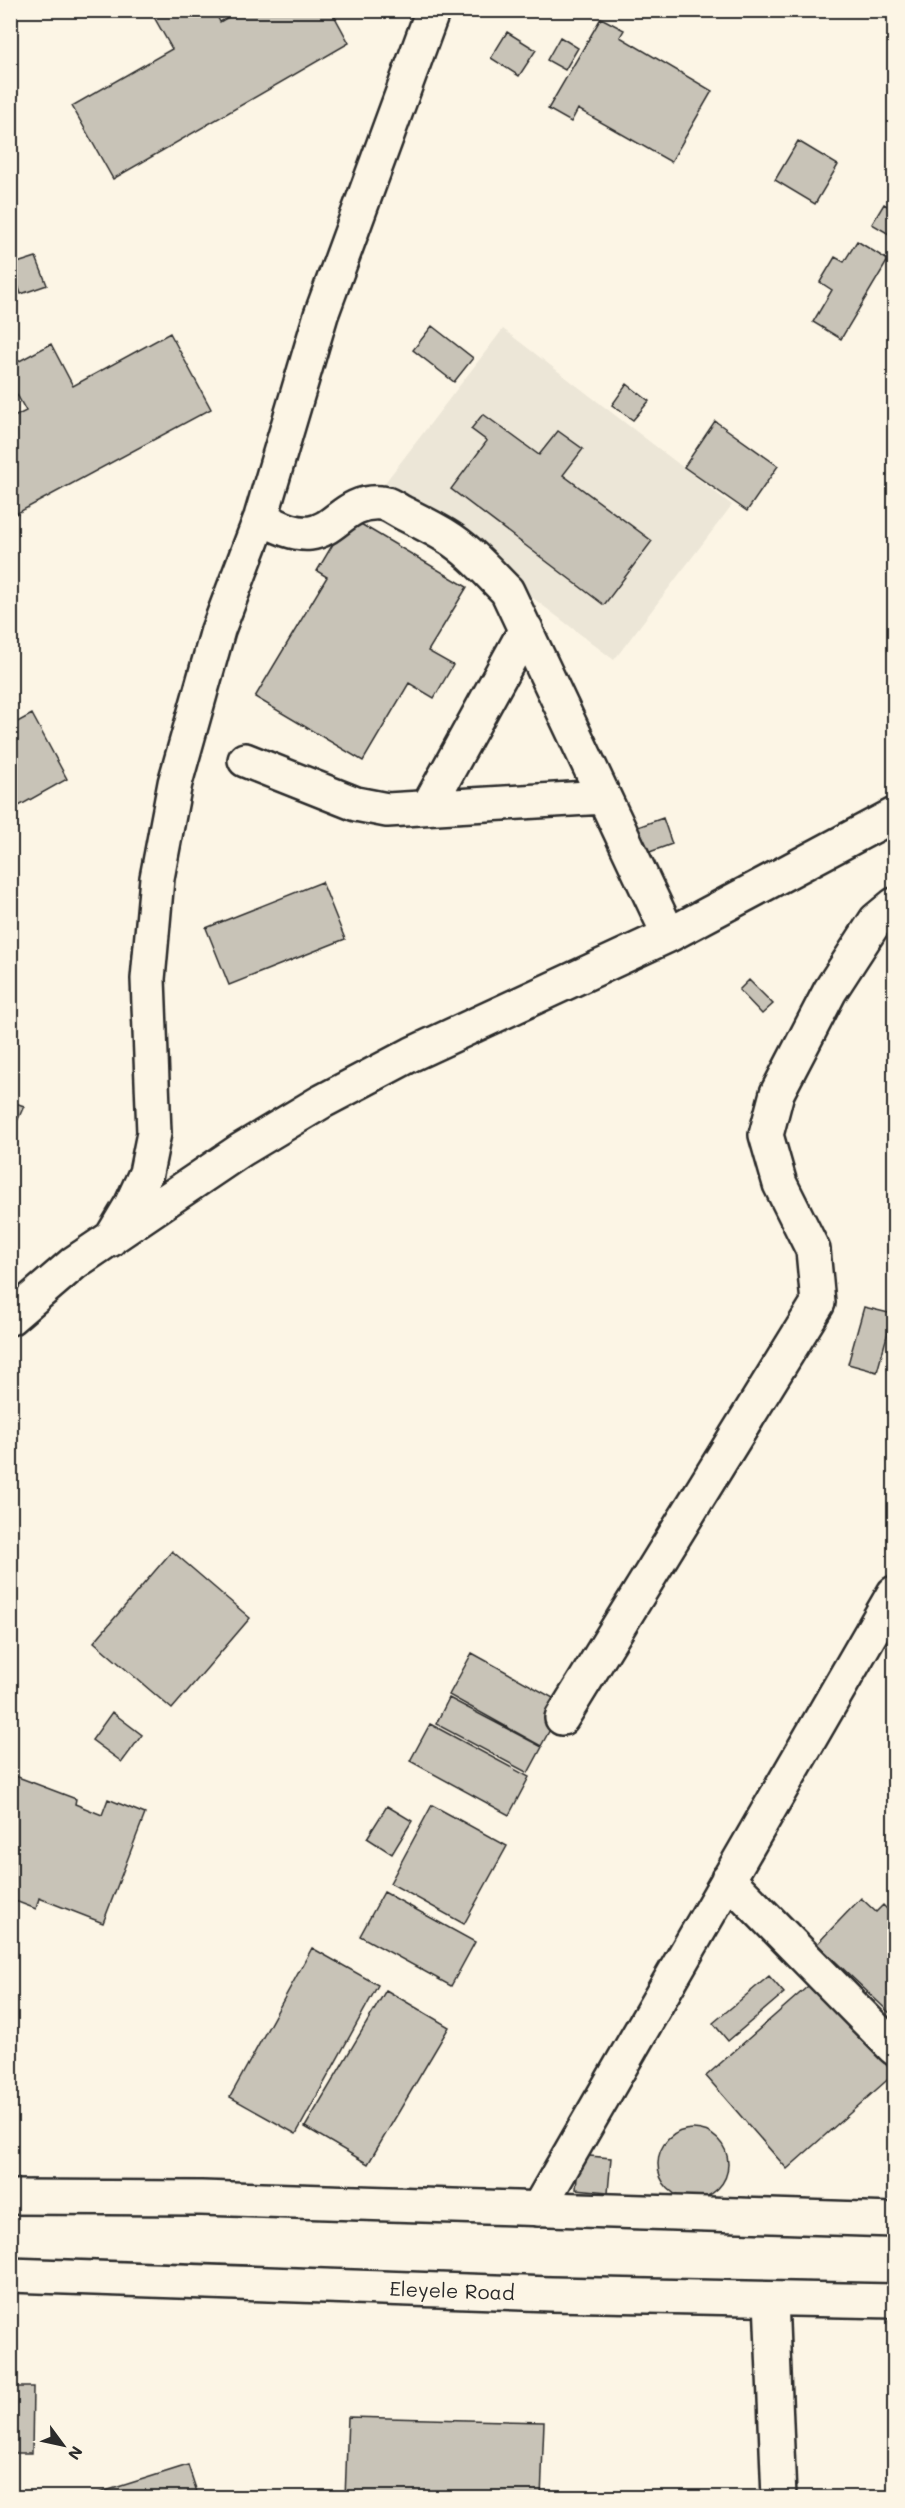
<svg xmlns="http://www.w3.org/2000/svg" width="905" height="2508" viewBox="0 0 905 2508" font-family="Mali,sans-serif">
  <rect width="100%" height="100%" fill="#fcf5e5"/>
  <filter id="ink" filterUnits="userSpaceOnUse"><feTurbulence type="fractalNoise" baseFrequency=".0167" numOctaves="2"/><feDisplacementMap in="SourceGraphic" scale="12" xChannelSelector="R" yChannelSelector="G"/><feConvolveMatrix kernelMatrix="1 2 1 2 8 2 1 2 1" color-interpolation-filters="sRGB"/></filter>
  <g filter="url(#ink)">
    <path fill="#ece6d7" d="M503,329L732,505L614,660L384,484Z"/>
    <path fill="#c8c3b7" stroke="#2b2b2b" stroke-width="1.5" d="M150,10H214L220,22L240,10H331L349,43L113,179L72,106L172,49Z
      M601,18L624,30L620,37L712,91L671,162L578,109L571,122L548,109Z
      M507,32L536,50L519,76L491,58Z
      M560,37L578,48L565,70L547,60Z
      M798,141L838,165L815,204L775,180Z
      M884,204L894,210V237L872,224Z
      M857,241L888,260L841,339L813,322L832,290L820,282L835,257L844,262Z
      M36,257L47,285L21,294L11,265Z
      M432,326L473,358L454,382L413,350Z
      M170,333L211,409L10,517V419L26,411L10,382V366L51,344L73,386Z
      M627,384L649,401L633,420L612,405Z
      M483,414L539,455L558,431L583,449L563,475L652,541L604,605L451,489L487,441L471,429Z
      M715,421L778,466L747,511L684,467Z
      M349,517L467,587L428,651L453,665L434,698L409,683L363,761L255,697L327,577L317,571Z
      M32,714L67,779L10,811V726Z
      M663,818L672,844L644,854L635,828Z
      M322,882L345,939L229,985L206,928Z
      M749,980L773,1004L762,1014L739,990Z
      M10,1101L24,1106L10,1137Z
      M864,1307L893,1314L877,1372L848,1364Z
      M172,1551L250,1618L172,1709L94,1642Z
      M472,1653L564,1704L541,1746L449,1695Z
      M449,1698L542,1747L528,1773L436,1724Z
      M112,1712L142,1735L122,1762L92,1740Z
      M430,1724L529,1777L509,1815L410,1761Z
      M10,1774L76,1799L75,1804L102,1815L108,1799L145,1814L103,1923L39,1898L36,1909L10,1899Z
      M432,1805L507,1846L464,1924L390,1883Z
      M387,1806L412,1821L392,1854L367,1838Z
      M384,1892L475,1942L451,1986L360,1936Z
      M861,1898L876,1912L883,1905L894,1916V2017L817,1944Z
      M312,1948L378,1985L296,2134L230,2097Z
      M769,1976L784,1993L728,2041L713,2023Z
      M815,1980L894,2074L787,2169L706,2076Z
      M386,1990L449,2027L368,2164L305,2127Z
      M658 2164a35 35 0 1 1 70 0a35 35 0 1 1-70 0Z
      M579,2155L611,2158L608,2192L576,2189Z
      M10,2387H33L32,2453H10Z
      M348,2417L544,2422L541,2498H345Z
      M188,2465L199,2498H100L99,2493Z"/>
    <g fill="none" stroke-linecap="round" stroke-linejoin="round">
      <defs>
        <path id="minor" d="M261,517C335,562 329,499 381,503C389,503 398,511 405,514C419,521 433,528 446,536C469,550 488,572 507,591L669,935
          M245,760L356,804L387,810L604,797
          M428,807L526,629
          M110,1240L131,1205L146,1173L154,1133L148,979L157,878L175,783L218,630L261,517L321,315L433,10
          M10,1318L74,1263L241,1150L321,1102L412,1054L669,935L894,815
          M562,1718L818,1303L813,1250L780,1184L766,1135L777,1093L830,991L876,920L894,905
          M728,1879L894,2048
          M538,2209L894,1593
          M771,2299L779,2498"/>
        <path id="major" d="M10,2197L201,2198L894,2220
          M10,2275L551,2294L894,2301"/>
      </defs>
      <use href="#minor" stroke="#2b2b2b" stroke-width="38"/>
      <use href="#major" stroke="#2b2b2b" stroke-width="38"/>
      <use href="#minor" stroke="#fcf5e5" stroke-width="33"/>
      <use href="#major" stroke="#fcf5e5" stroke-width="33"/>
    </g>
  </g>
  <g text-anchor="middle" stroke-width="4.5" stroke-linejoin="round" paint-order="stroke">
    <g font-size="20" fill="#2b2b2b" stroke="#fcf5e5">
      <text transform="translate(452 2291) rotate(2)" y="7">Eleyele Road</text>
    </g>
  </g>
  <rect width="905" height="2508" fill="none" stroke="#fcf5e5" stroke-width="36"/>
  <rect x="18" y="18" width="869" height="2472" fill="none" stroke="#2b2b2b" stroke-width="2" filter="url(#ink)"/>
  <g transform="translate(63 2445) rotate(123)" stroke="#fcf5e5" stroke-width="4.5" paint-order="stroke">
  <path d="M0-4.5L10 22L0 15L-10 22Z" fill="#2b2b2b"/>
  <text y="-9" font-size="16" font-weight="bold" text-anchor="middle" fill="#2b2b2b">N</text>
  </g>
</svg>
